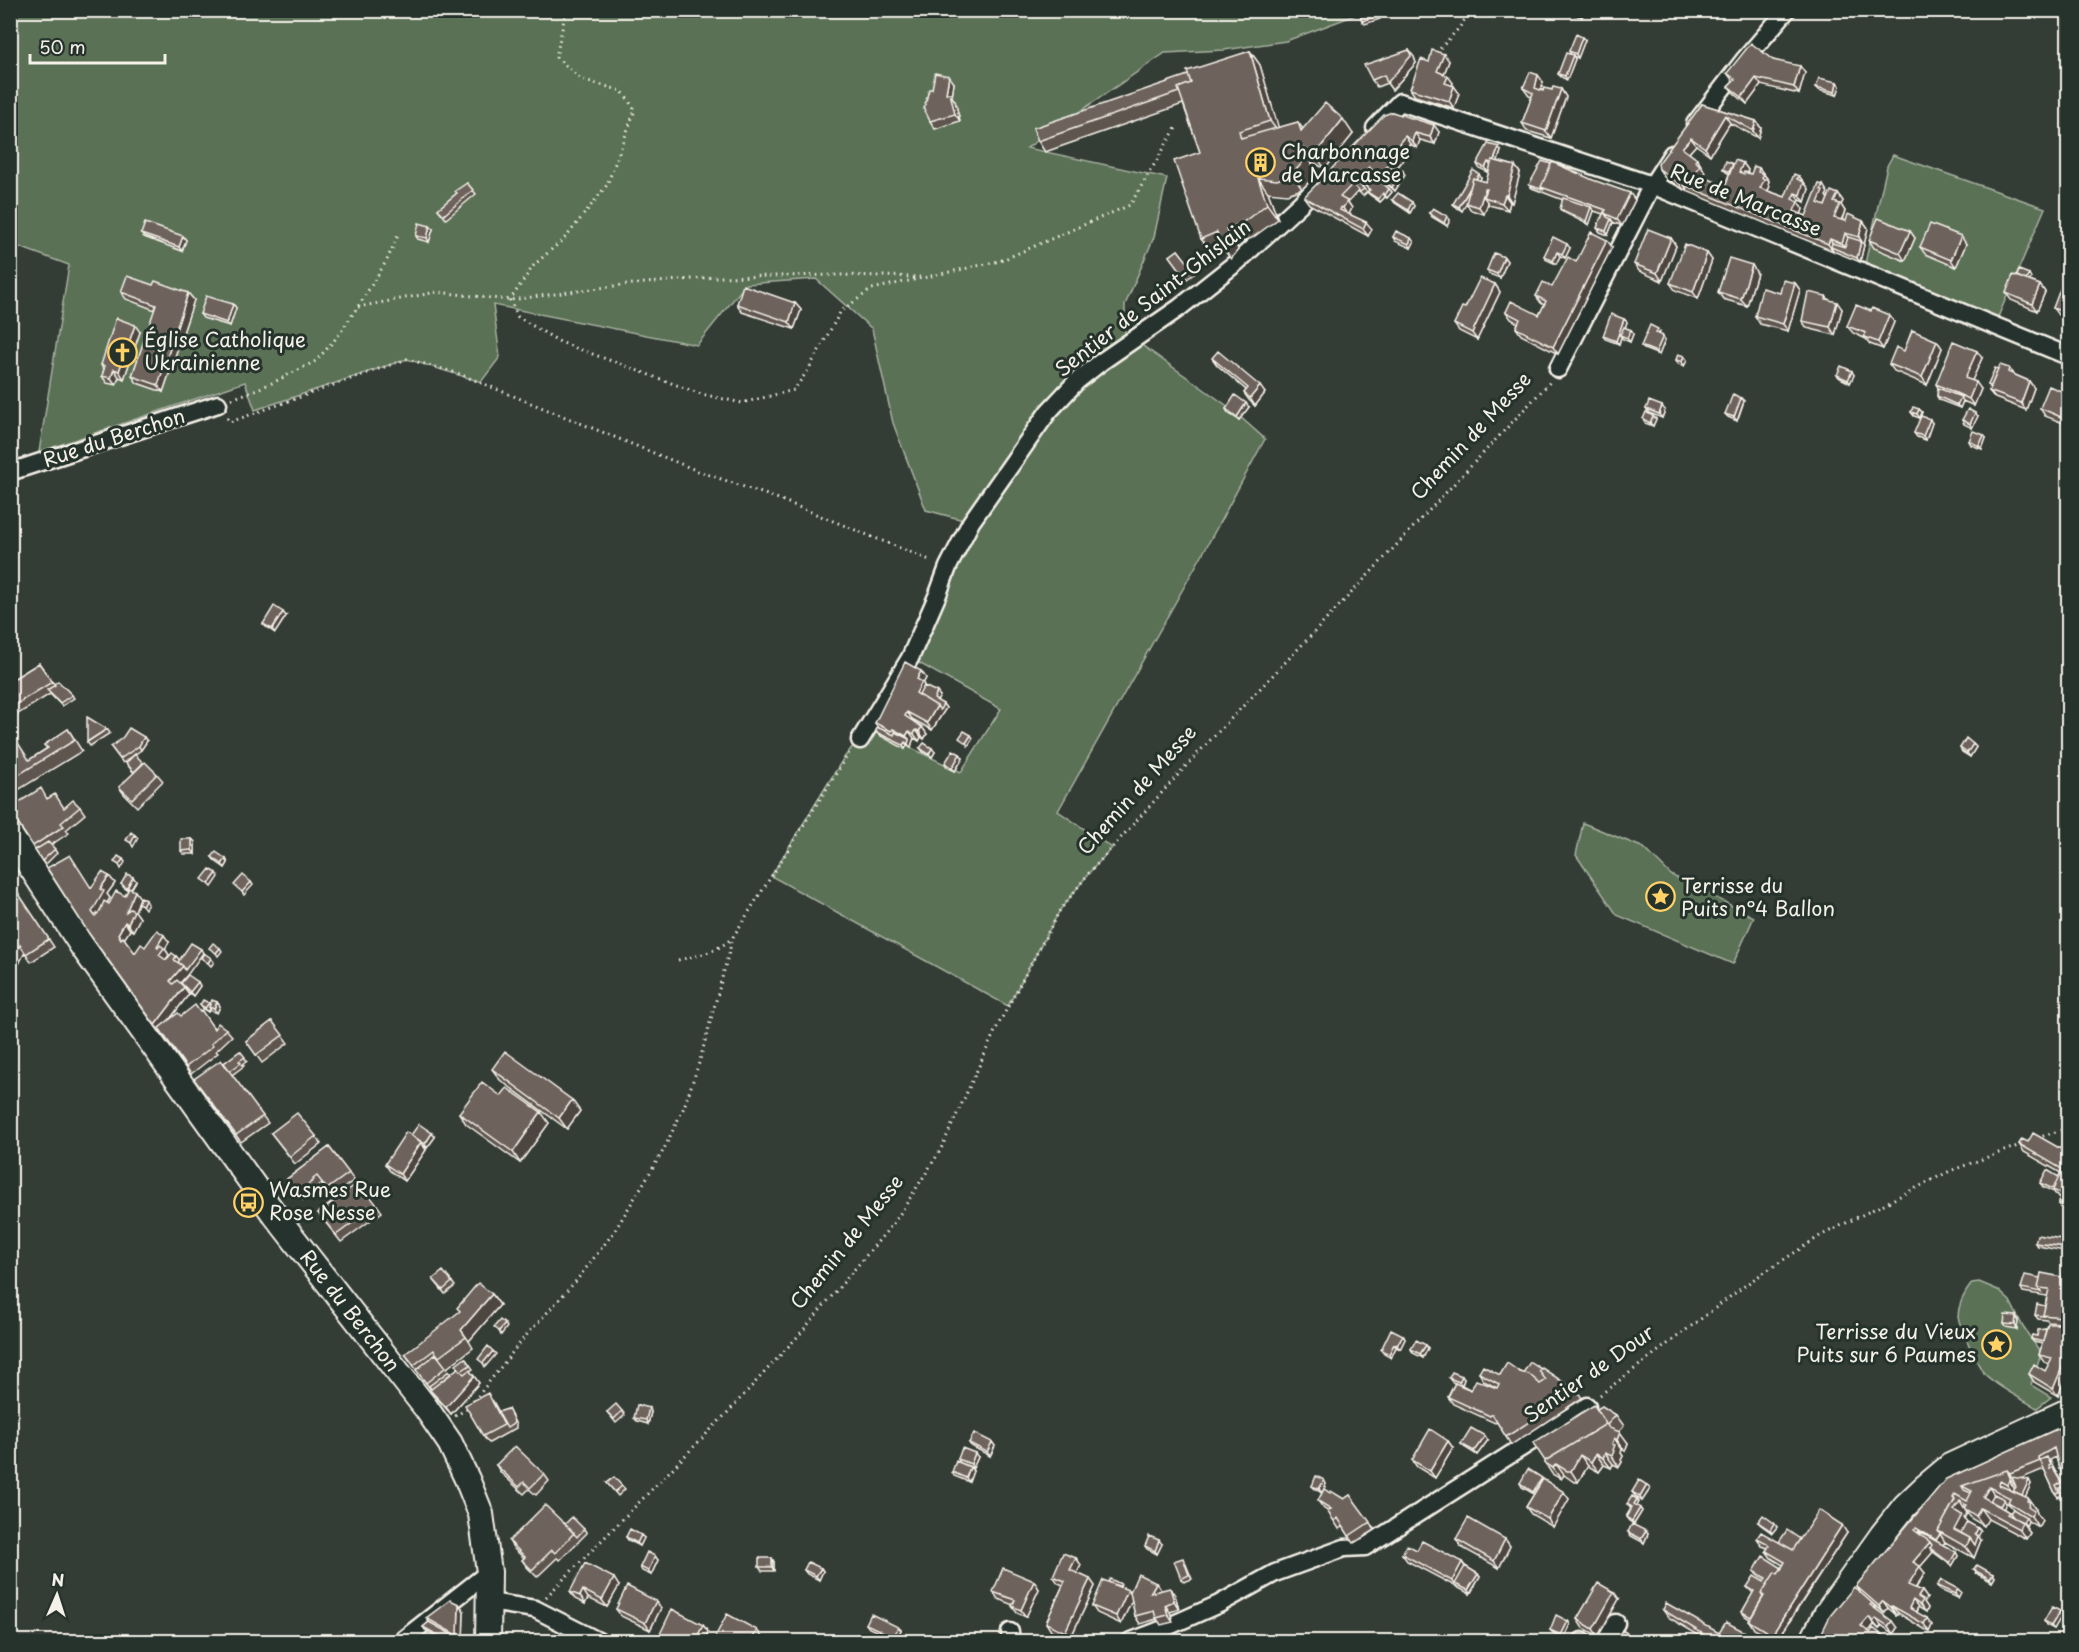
<svg xmlns="http://www.w3.org/2000/svg" width="2079" height="1652" viewBox="0 0 2079 1652" font-family="'Playpen Sans',sans-serif">
  <rect width="100%" height="100%" fill="#343c36"/>
  <filter id="ink" filterUnits="userSpaceOnUse"><feTurbulence type="fractalNoise" baseFrequency=".0167" numOctaves="2"/><feDisplacementMap in="SourceGraphic" scale="12" xChannelSelector="R" yChannelSelector="G"/><feConvolveMatrix kernelMatrix="1 2 1 2 8 2 1 2 1" color-interpolation-filters="sRGB"/></filter>
  <g filter="url(#ink)">
    <path fill="#5a7156" stroke="#a7b19f" stroke-width="1.5" d="M11,11H1366L1286,41L1224,50L1165,53L1027,148L1167,178L1154,237L1125,305V344L1133,339L1229,407L1265,439L1202,555L1058,811L1112,848L1089,873L1060,910L1008,1006L771,876L843,759L868,727L961,772L1001,709L910,658L971,522L926,510L893,423L872,329L816,279L746,284L697,345L493,305L500,357L481,382L407,359L255,410L245,382L39,452L69,265L11,244Z
      M1893,155L2045,208L1994,326L1863,272L1887,166Z
      M1583,823L1644,848L1671,875L1754,917L1733,964L1617,915L1576,855Z
      M1979,1282L1998,1290L2010,1301L2023,1327L2041,1353L2031,1385L2051,1397L2037,1408C2023,1400 1992,1384 1983,1372C1978,1365 1959,1325 1958,1317C1958,1305 1965,1292 1972,1283Z"/>
    <g fill="none" stroke-linecap="round" stroke-linejoin="round">
      <defs>
        <path id="street" d="M1695,124L1745,59L1787,10
          M1375,128L1400,102L1652,185L2068,356
          M1558,369L1652,185L1672,154
          M10,472L218,404
          M860,740L910,658L938,594L948,567L971,522L1048,412L1077,381L1101,362L1179,308L1237,262L1300,204L1321,183
          M489,1602L535,1609L600,1642
          M1010,1632L1011,1642
          M1582,1641L1584,1642
          M400,1642L489,1572
          M1129,1642L1158,1631L1219,1604L1275,1573L1344,1548L1365,1547L1587,1406
          M1605,1642L1616,1623"/>
        <path id="secondary" d="M10,835L82,946L272,1211L426,1408L450,1443L467,1479L481,1514L489,1572L488,1642
          M1812,1642L1826,1614L1882,1535L1905,1506L1925,1487L1950,1466L2068,1411"/>
      </defs>
      <use href="#street" stroke="#f4f1e8" stroke-width="21"/>
      <use href="#secondary" stroke="#f4f1e8" stroke-width="28"/>
      <path stroke="#f4f1e8" stroke-width="3" stroke-dasharray="1.5 4.5" stroke-linecap="butt" d="M566,10L556,57L581,79L622,91L635,110L607,185L567,236L534,265L510,300L518,317L560,342L701,394L742,403L794,390L808,370L841,311L872,289L1000,261L1130,205L1176,128
        M1436,53L1459,28L1471,10
        M358,307L437,292L510,300L622,285L715,277L841,275L920,277
        M232,399L272,383L316,361L338,336L363,299L387,260L399,233
        M227,418L230,422L407,359L457,373L698,471L776,498L932,561
        M678,960C700,955 715,953 732,938
        M2037,1138L2068,1128
        M1600,1395L1751,1281L1820,1236L1950,1171L2023,1144
        M474,1401L523,1339L576,1281L614,1232L663,1151L684,1107L700,1060L733,937L849,753
        M455,1416L470,1407
        M546,1597L727,1413L799,1335L896,1220L940,1151L996,1029L1060,910L1089,873L1196,755L1324,622L1550,382"/>
      <use href="#street" stroke="#26332d" stroke-width="16"/>
      <use href="#secondary" stroke="#26332d" stroke-width="24"/>
    </g>
    <path fill="#5f544f" stroke="#f4f1e8" stroke-width="1.5" fill-rule="evenodd" d="M1359,10H1377L1380,19L1365,24L1362,21Z
      M1507,10H1519L1516,16L1508,13Z
      M1570,10H1585L1582,17L1572,14Z
      M1585,40L1578,58L1573,56L1575,59L1567,80L1561,77L1558,74L1571,55L1569,51Z
      M1250,51L1260,65L1278,128L1298,122L1303,129L1353,134L1325,169L1311,161L1316,175L1302,189L1287,194L1268,192L1278,219L1252,238L1236,243L1238,250L1231,259L1223,248L1212,253L1201,239L1200,152L1183,104L1045,152L1038,141L1188,75Z
      M1414,57L1416,63L1392,90L1387,83L1377,87L1372,80Z
      M1773,60L1805,73L1799,94L1761,85L1747,104L1734,93L1728,86L1733,81L1727,73Z
      M1449,61L1444,74L1453,83L1452,85L1459,93L1454,108L1415,96L1410,89L1429,62Z
      M1543,82L1541,90L1561,89L1566,97L1551,138L1527,131L1522,123L1532,97L1529,96L1523,88Z
      M954,83L952,97L955,101L960,121L935,129L930,121L932,89Z
      M1840,86L1837,95L1819,90L1816,87Z
      M1702,104L1756,121L1761,128L1758,138L1730,123L1710,155L1696,145L1689,153L1697,159L1705,172L1699,181L1700,183L1706,186H1725L1729,174L1726,172L1723,169L1733,165L1743,163L1748,170L1747,173L1751,174L1759,168L1769,181L1768,184L1770,186L1768,191L1785,197L1799,176L1809,189L1805,202L1800,200L1799,203L1803,209L1801,214L1806,216L1828,193L1826,196L1828,198L1838,194L1843,201L1841,205L1845,211L1842,220L1846,221H1863L1868,228L1860,262L1689,192L1686,188L1684,190L1664,177L1659,169Z
      M1392,112L1439,132L1435,144L1420,140L1417,148L1410,144L1405,150L1408,154L1397,168L1405,175L1395,191L1374,174L1373,175L1389,189L1392,192L1387,198L1385,197L1380,202L1370,195L1367,192L1369,190L1364,185L1362,187L1367,192L1363,196L1358,191L1348,202L1352,208L1349,214L1372,229L1368,236L1309,204L1304,197Z
      M1501,151L1498,161L1515,166L1520,173L1512,203L1510,202L1508,210L1489,205L1488,203L1484,214L1471,210L1466,203L1462,211L1456,207L1453,204L1479,174L1481,178L1480,180L1486,182L1490,168L1488,172L1479,168L1477,164Z
      M467,183L476,194L446,219L438,209L457,193Z
      M1529,185L1635,200L1622,226L1613,222L1608,235L1600,232L1597,228L1603,214L1594,211L1589,225L1563,212L1560,209L1563,200L1532,188Z
      M1392,200L1414,206L1410,213L1395,203Z
      M1429,213L1447,216L1450,220L1447,226L1432,217Z
      M433,229L429,242L418,239L416,236Z
      M1910,231L1915,238L1905,261L1874,248L1869,240Z
      M141,234L186,240L182,251L144,237Z
      M1393,237L1414,242L1411,248L1395,241Z
      M1671,238L1676,246L1662,281L1639,271L1634,264Z
      M1966,244L1956,267L1925,254L1920,247Z
      M1612,247L1558,354L1521,335L1516,328L1518,323L1511,319L1506,312L1539,315L1544,305L1541,303L1536,296L1552,287L1576,262Z
      M1570,248L1565,258L1560,256L1556,264L1547,260L1544,256Z
      M1178,250L1195,273L1187,279L1170,256Z
      M1707,253L1712,260L1698,299L1675,290L1670,283Z
      M1504,257L1507,261L1500,278L1489,274L1487,270Z
      M1757,273L1747,306L1723,299L1718,292Z
      M2029,274L2031,278L2030,281L2040,285L2045,292L2037,311L2011,300L2006,293L2017,276Z
      M2068,277V319L2058,315L2053,308Z
      M1795,283L1800,290L1788,331L1760,324L1755,316L1780,293Z
      M1495,284L1500,292L1477,340L1459,331L1454,324L1465,308Z
      M153,285L188,293L194,300L163,392L137,383L132,376L155,310L126,299L121,292Z
      M1826,296L1829,300L1842,309L1835,335L1807,328L1802,321Z
      M795,303L801,310L794,329L742,312L737,304Z
      M233,304L236,308L230,326L203,318L200,314Z
      M1871,311L1889,315L1894,322L1883,349L1870,344L1866,339L1853,333L1847,326Z
      M1624,319L1627,322L1625,328L1631,330L1633,334L1630,342L1623,339L1621,337L1619,344L1605,339L1603,336Z
      M140,332L124,379L119,377L116,385L107,383L102,376L104,369L101,365Z
      M1660,332L1659,335L1665,340L1659,355L1644,349L1641,346Z
      M1937,341L1942,348L1927,385L1894,371L1889,364L1904,351Z
      M1684,356L1687,360L1684,366L1678,364L1676,360Z
      M1212,358L1265,393L1255,406L1249,400L1244,393L1246,390L1217,365Z
      M1982,358L1972,380L1981,389L1974,406L1963,401L1960,408L1939,400L1937,396L1938,388L1936,384Z
      M2009,368L2013,374L2029,381L2034,388L2026,410L1995,398L1989,391L1990,388L1988,385L1998,369Z
      M1837,375H1854L1850,383L1840,378Z
      M2068,394V425L2045,416L2040,408Z
      M1741,398L1744,401L1737,421L1728,417L1725,414Z
      M1249,407L1239,420L1228,413L1226,409Z
      M1646,409L1665,410L1662,418L1649,413Z
      M1919,409L1922,412L1920,418L1914,416L1911,412Z
      M1978,416L1972,428L1964,424L1962,420Z
      M1643,419H1656L1653,426L1645,423Z
      M1932,423L1926,440L1917,437L1914,433Z
      M1986,438L1982,449L1971,445L1969,441Z
      M286,616L275,633L266,627L263,624Z
      M39,663L54,684L72,695L74,698L62,706L50,694L10,719V681Z
      M921,671L926,678L923,684L924,686L940,696L937,701L943,704L946,708L932,730L912,719L911,720L922,727L927,734L924,739L921,737L919,741L914,738L912,743L911,748L907,745L905,749L879,735L876,732L877,727L875,723Z
      M68,729L82,751L10,795V747L29,760L47,748L44,745Z
      M107,729L110,733L90,746L87,742Z
      M147,741L141,750L123,763L111,747Z
      M1973,744L1976,747L1970,757L1962,752L1960,748Z
      M920,748L935,752L932,757L923,752Z
      M960,754L963,758L955,771L947,767L945,763Z
      M126,763H144L157,774L163,781L137,807L124,794L119,787L134,773Z
      M48,798L64,808L80,807L85,814L66,830L69,833L51,845L57,853L45,865L10,812Z
      M192,839L195,842V854H184L181,851Z
      M212,857L226,859L228,863L225,868L215,861Z
      M109,876L115,883L107,894L110,898L107,903L109,904L125,896L128,890L124,888L121,884L133,877L136,881L131,889L140,898L135,911L140,918L133,931L130,930L124,939L135,953L145,947L169,942L165,949L169,955L166,960L176,956L179,960L203,953L180,983L198,982L200,986L193,996L188,992L189,994L170,1019L200,1012L215,1029H226L232,1036L216,1051L218,1053L191,1074L161,1031L160,1032L88,932L91,888Z
      M10,881L54,947L31,962L25,952L11,979L10,978Z
      M217,1002L220,1006L217,1013L211,1011L210,1009L208,1012L203,1009L200,1005H210Z
      M272,1021L288,1043L262,1063L246,1041Z
      M240,1051L247,1061L242,1065L244,1066L232,1075L268,1123L241,1142L194,1079L224,1063Z
      M492,1069L580,1111L567,1129L500,1080Z
      M501,1096L549,1123L520,1163L466,1124L459,1113Z
      M271,1133L316,1136L321,1144L295,1164Z
      M412,1136L435,1137L427,1148L423,1145L426,1150L405,1181L390,1171L385,1164Z
      M2028,1142L2068,1153V1224L2066,1223L2064,1219L2066,1211H2064L2059,1204L2060,1199L2058,1198L2054,1192L2043,1187L2040,1183L2059,1177L2061,1173L2024,1152L2019,1144Z
      M329,1147L354,1180L332,1197L322,1183L318,1186L319,1187L303,1200L287,1179Z
      M377,1205L382,1212L341,1242L318,1213Z
      M2068,1240V1256L2065,1252V1251L2038,1246L2035,1243Z
      M2062,1277L2058,1396L2034,1382L2029,1374L2045,1371L2049,1364L2044,1362L2039,1355L2042,1344L2034,1342L2031,1339L2046,1329L2060,1323L2048,1322L2047,1320L2038,1319L2035,1315L2045,1306L2047,1296L2023,1292L2021,1288L2040,1278Z
      M433,1279L452,1282L455,1286L445,1294Z
      M492,1294L500,1305L469,1341L473,1348L447,1368L451,1374L458,1368L465,1358L473,1369L470,1371L479,1383L451,1414L436,1397L405,1354Z
      M2016,1316L2018,1320L2017,1329L2006,1327L2004,1324Z
      M1403,1335L1405,1339L1400,1349L1396,1347L1391,1358L1384,1354L1381,1350Z
      M1426,1345L1428,1348L1423,1358L1413,1353L1411,1349Z
      M1541,1369L1577,1391L1582,1398L1511,1445L1497,1422L1495,1423L1453,1404L1448,1397L1455,1383L1452,1382L1449,1378L1464,1379L1462,1385L1471,1390L1497,1388L1484,1381L1479,1373L1500,1375L1520,1372L1523,1373Z
      M493,1401L499,1412L508,1409L516,1425V1428L489,1443L483,1436Z
      M1597,1409L1616,1415L1624,1426L1619,1432L1628,1443L1625,1451L1622,1449L1621,1453L1623,1456L1621,1460L1622,1462L1619,1467L1613,1464L1611,1468L1604,1465L1599,1472L1588,1466L1578,1482H1574L1564,1475L1561,1479L1552,1474L1545,1463Z
      M622,1411L625,1415L616,1423L607,1412Z
      M651,1412L648,1424L637,1421L634,1418Z
      M2068,1424V1481H2066L2063,1478L2061,1471L2059,1468L2056,1457L2050,1460L2064,1487L2059,1488L2062,1495L2058,1497L2055,1493L2044,1469L2020,1479L2029,1480L2031,1484L2025,1497L2036,1509L2037,1514L2042,1520L2038,1527L2028,1521L2026,1526L2024,1525L2030,1533L2026,1539L1988,1519L1984,1526L1972,1519L1967,1513L1964,1518L1967,1522L1981,1531L1978,1536L1981,1540L1974,1558L1945,1542L1943,1545L1956,1552L1958,1556L1952,1566L1933,1552L1920,1567L1925,1573L1916,1588L1922,1591L1927,1598L1924,1602L1928,1608L1926,1612L1918,1607L1916,1612L1932,1625L1929,1632L1898,1613L1896,1615L1888,1608L1884,1613L1872,1603L1877,1610L1897,1628L1893,1634L1881,1625L1879,1629L1874,1625L1868,1631L1870,1633L1881,1634L1886,1641H1818L1860,1592L1856,1586L1946,1479ZM2006,1503L2009,1504L2013,1509L2010,1513L2003,1508Z
      M1488,1440L1477,1455L1464,1447L1461,1444Z
      M1448,1441L1453,1448L1435,1478L1417,1467L1412,1460Z
      M992,1442L995,1446L990,1456L971,1446L969,1443Z
      M978,1457L973,1468L960,1463L958,1459Z
      M496,1465L544,1474L549,1481L536,1495L529,1489L524,1494L501,1473Z
      M973,1471L969,1482L954,1476L952,1472Z
      M1324,1480L1326,1484L1324,1489L1330,1493L1344,1499L1350,1495L1375,1530L1354,1543L1343,1526L1339,1529L1328,1511L1324,1509L1318,1501L1322,1493L1315,1489L1312,1486Z
      M1544,1480L1569,1499L1553,1527L1531,1514L1526,1507L1534,1494L1522,1487L1520,1483Z
      M607,1483L622,1486L625,1489L618,1496Z
      M1650,1489L1642,1501L1635,1496L1632,1492Z
      M1637,1499L1639,1502L1637,1506L1642,1511L1634,1524L1629,1521L1626,1517L1631,1509L1627,1504Z
      M1758,1522L1774,1523L1777,1527L1772,1533L1761,1525Z
      M565,1524L584,1529L587,1533L560,1560L557,1558L537,1577L527,1567L522,1560L524,1558L514,1549L509,1541Z
      M1628,1532L1648,1534L1644,1543L1631,1536Z
      M1847,1533L1777,1641L1754,1629L1749,1621L1750,1619L1745,1616L1742,1612L1753,1593L1747,1587L1764,1582L1765,1580L1757,1575L1754,1571L1782,1568L1783,1565L1771,1558L1766,1551L1768,1548L1762,1546L1757,1538L1779,1542Z
      M626,1537L644,1538L640,1546L628,1540Z
      M1456,1539H1505L1510,1546L1499,1568L1461,1547Z
      M1162,1544L1157,1554L1147,1549L1145,1546Z
      M1417,1550L1462,1562L1465,1566L1478,1574L1480,1577L1470,1594L1407,1561L1402,1554Z
      M655,1556L658,1560L651,1575L642,1571L640,1567Z
      M772,1558L774,1562V1571H762L759,1567Z
      M1076,1558L1081,1565L1077,1573L1090,1579L1095,1586L1070,1639L1051,1631L1046,1623L1063,1585L1058,1583L1053,1576Z
      M1185,1562L1192,1579L1184,1582L1181,1579Z
      M821,1568L823,1571L819,1580L807,1574L804,1570Z
      M1974,1570L1993,1574L1995,1577L1992,1582L1976,1573Z
      M1034,1581L1039,1589L1026,1617L1017,1613L1012,1606L1013,1605L998,1599L993,1592Z
      M1156,1583L1161,1590L1175,1595L1179,1609L1170,1612L1173,1622L1161,1625L1157,1619L1140,1624L1135,1616L1132,1600L1121,1624L1097,1613L1092,1606L1123,1587V1588L1130,1594Z
      M619,1586L607,1607L588,1598L585,1604L575,1599L570,1592Z
      M1937,1586L1961,1592L1958,1598L1940,1590Z
      M1619,1599L1598,1636L1582,1627L1577,1619Z
      M656,1601L661,1608L650,1630L621,1616L616,1609Z
      M459,1604L464,1611L463,1641H445L425,1630L423,1627L429,1622L426,1618Z
      M1663,1610L1719,1633L1703,1638L1668,1617Z
      M2060,1611L2062,1615L2054,1629L2046,1625L2044,1621Z
      M1568,1621L1570,1624L1564,1638L1553,1633L1550,1630Z
      M866,1624L898,1627L901,1630L896,1640L869,1628Z
      M703,1625L708,1632L704,1641H666L660,1634Z"/>
    <path fill="#4d4540" stroke="#f4f1e8" stroke-width="1.5" d="M1514,10H1519L1516,16L1513,13Z
      M1581,10H1585L1582,17L1580,14Z
      M1582,37L1585,40L1578,58L1576,54Z
      M1409,50L1414,57L1416,63L1392,90L1387,83Z
      M1250,51L1260,65L1281,136L1270,121Z
      M1444,54L1449,61L1442,79L1437,71Z
      M1573,55L1575,59L1567,80L1565,76Z
      M1800,66L1805,73L1799,94L1794,87Z
      M1538,75L1543,82L1540,95L1535,88Z
      M949,76L954,83L952,97L955,101L960,121L955,114L946,93Z
      M1448,76L1453,83L1451,90L1445,83Z
      M1756,78L1761,85L1747,104L1742,97Z
      M1837,82L1840,86L1837,95L1835,92Z
      M1454,86L1459,93L1454,108L1449,101Z
      M1561,89L1566,97L1551,138L1546,131Z
      M1725,115L1730,123L1710,155L1705,148Z
      M1343,119L1353,134L1325,169L1315,154Z
      M1756,121L1761,128L1758,138L1753,131Z
      M1434,125L1439,132L1435,144L1430,137Z
      M1415,133L1420,140L1417,148L1412,141Z
      M1405,136L1410,144L1405,150L1408,154L1385,182L1379,176L1399,143Z
      M1691,138L1696,145L1687,155L1682,148Z
      M1301,147L1311,161L1316,175L1302,189L1292,174Z
      M1499,147L1501,151L1496,167L1493,164Z
      M1697,159L1705,172L1699,181L1703,187L1697,182V181L1693,175L1695,161Z
      M1488,162L1491,166L1488,172L1485,168Z
      M1743,163L1748,170L1744,179L1739,172Z
      M1515,166L1520,173L1512,203L1507,195Z
      M1759,168L1769,181L1768,184L1770,186L1765,196L1760,188L1758,172Z
      M1403,171L1405,175L1395,191L1392,187Z
      M1688,171L1693,179L1684,185L1686,188L1684,190L1679,183Z
      M1479,174L1481,178L1462,211L1459,207Z
      M1799,176L1809,189L1805,202L1800,195L1797,179Z
      M1258,178L1268,192L1278,219L1267,204Z
      M1823,185L1828,193L1826,196L1828,199L1823,210L1818,203L1821,190Z
      M1389,189L1392,192L1387,198L1385,195Z
      M1485,189L1490,196L1484,197L1488,203L1484,214L1479,207Z
      M1383,193L1385,197L1380,202L1378,199Z
      M1630,193L1635,200L1622,226L1617,219Z
      M1795,193L1800,200L1799,203L1803,209L1800,218L1794,211L1792,199Z
      M1838,194L1843,201L1841,205L1845,211L1839,225L1834,218V202Z
      M1505,195L1510,202L1508,210L1502,203Z
      M1347,201L1352,208L1348,216L1343,208Z
      M1412,202L1414,206L1410,213L1408,210Z
      M1591,207L1594,211L1589,225L1586,221Z
      M1447,216L1450,220L1447,226L1444,223Z
      M1611,219L1613,222L1608,235L1606,231Z
      M1863,221L1868,228L1864,245L1859,237Z
      M1366,222L1372,229L1368,236L1363,229Z
      M430,226L433,229L429,242L427,238Z
      M1226,229L1236,243L1238,250L1231,259L1220,244Z
      M1910,231L1915,238L1905,261L1900,253Z
      M1845,233L1850,241L1847,251L1842,244Z
      M183,236L186,240L182,251L179,247Z
      M1961,236L1966,244L1956,267L1951,260Z
      M1411,238L1414,242L1411,248L1409,244Z
      M1671,238L1676,246L1662,281L1657,273Z
      M1830,239L1835,247H1831L1833,251L1828,244Z
      M1607,240L1612,247L1558,354L1553,347Z
      M1861,241L1864,245L1860,262L1857,258Z
      M1567,244L1570,248L1565,258L1562,254Z
      M1557,252L1560,256L1556,264L1553,261Z
      M1707,253L1712,260L1698,299L1693,292Z
      M1504,257L1507,261L1500,278L1497,274Z
      M1752,265L1757,273L1747,306L1741,299Z
      M2029,274L2031,278L2028,286L2025,282Z
      M1795,283L1800,290L1788,331L1783,324Z
      M1495,284L1500,292L1477,340L1472,333Z
      M2040,285L2045,292L2037,311L2032,304Z
      M188,293L194,300L163,392L158,385Z
      M1837,302L1842,309L1835,335L1830,327Z
      M795,303L801,310L794,329L789,322Z
      M233,304L236,308L230,326L227,323Z
      M1889,315L1894,322L1883,349L1878,342Z
      M1624,319L1627,322L1622,336L1620,335L1621,337L1619,344L1616,341Z
      M135,325L140,332L124,379L119,371Z
      M1631,330L1633,334L1630,342L1627,338Z
      M1663,336L1665,340L1659,355L1656,352Z
      M1937,341L1942,348L1927,385L1922,377Z
      M1977,351L1982,358L1970,385L1965,378Z
      M1684,356L1687,360L1684,366L1682,362Z
      M114,369L119,377L116,385L111,378Z
      M1852,371L1854,375L1850,383L1848,380Z
      M2029,381L2034,388L2026,410L2021,403Z
      M1976,382L1981,389L1974,406L1969,399Z
      M1260,386L1265,393L1255,406L1250,398Z
      M1961,397L1963,401L1960,408L1957,405Z
      M1741,398L1744,401L1737,421L1734,417Z
      M1246,403L1249,407L1239,420L1237,417Z
      M1662,406L1665,410L1662,418L1659,414Z
      M1919,409L1922,412L1920,418L1917,414Z
      M1975,413L1978,416L1972,428L1970,424Z
      M1653,416L1656,419L1653,426L1650,423Z
      M1930,419L1932,423L1926,440L1923,436Z
      M1984,435L1986,438L1982,449L1979,446Z
      M10,607L15,612L10,620Z
      M283,612L286,616L275,633L272,629Z
      M921,671L926,678L923,684L927,690L922,699L916,693L917,679Z
      M937,692L940,696L936,703L934,699Z
      M943,704L946,708L932,730L927,723L937,706Z
      M907,712L912,719L910,723L905,716Z
      M922,727L927,734L924,739L919,731Z
      M916,730L921,737L919,741L914,734Z
      M909,731L914,738L912,743L911,748L908,744L909,739L906,736Z
      M971,735L973,738L968,746L966,743Z
      M144,737L147,741L141,750L139,746Z
      M905,742L907,745L905,749L903,745Z
      M1973,744L1976,747L1970,757L1967,753Z
      M932,748L935,752L932,757L929,754Z
      M960,754L963,758L955,771L952,768Z
      M135,835L138,838L133,847L131,843Z
      M192,839L195,842V854L192,850Z
      M123,859L125,862L121,869L119,865Z
      M226,859L228,863L225,868L222,864Z
      M217,873L219,877L212,887L209,884Z
      M109,876L115,883L107,894L110,898L97,920L92,912L100,889Z
      M133,877L136,881L130,891L127,888Z
      M251,882L253,885L244,895L242,892Z
      M135,891L140,898L135,911L140,918L133,931L128,924L126,912Z
      M146,900L148,904L145,909L142,905Z
      M125,922L130,930L123,941L118,934Z
      M164,935L169,942L165,949L169,955L164,962L159,955L157,946Z
      M20,945L25,952L11,979L10,977V963Z
      M220,948L222,951L218,956L216,953Z
      M201,949L203,953L188,974L175,989L170,981L183,966Z
      M176,956L182,963L180,966L174,960Z
      M211,958L214,962L211,966L208,963Z
      M198,982L200,986L193,996L190,992Z
      M184,987L189,994L160,1032L155,1025Z
      M217,1002L220,1006L217,1013L214,1009Z
      M209,1003L211,1006L209,1007L210,1009L208,1012L205,1008Z
      M572,1100L580,1111L567,1129L559,1118Z
      M541,1112L549,1123L520,1163L513,1152Z
      M432,1133L435,1137L427,1148L425,1144Z
      M421,1142L426,1150L405,1181L400,1174Z
      M492,1294L500,1305L469,1341L461,1330Z
      M2016,1316L2018,1320L2017,1329L2015,1325Z
      M505,1324L507,1327L501,1335L499,1331Z
      M1403,1335L1405,1339L1400,1349L1397,1345Z
      M1394,1344L1396,1347L1391,1358L1389,1354Z
      M1426,1345L1428,1348L1423,1358L1420,1354Z
      M493,1351L496,1354L485,1367L483,1363Z
      M2068,1353V1372L2058,1396L2053,1389Z
      M474,1376L479,1383L451,1414L446,1407Z
      M1462,1376L1464,1379L1462,1385L1459,1382Z
      M649,1408L651,1412L648,1424L646,1420Z
      M1620,1432L1628,1443L1625,1451L1617,1440Z
      M1485,1436L1488,1440L1477,1455L1474,1451Z
      M1614,1438L1622,1449L1621,1453L1623,1456L1621,1460L1622,1462L1619,1467L1612,1456V1444Z
      M1448,1441L1453,1448L1435,1478L1430,1471Z
      M992,1442L995,1446L990,1456L987,1452Z
      M975,1453L978,1457L973,1468L971,1464Z
      M1605,1453L1613,1464L1611,1468L1603,1458Z
      M1596,1454L1604,1465L1599,1472L1591,1462Z
      M1580,1455L1588,1466L1578,1482L1571,1471Z
      M1556,1464L1564,1475L1561,1479L1553,1468Z
      M970,1467L973,1471L969,1482L966,1478Z
      M2007,1470L2015,1481L2019,1491L2011,1480Z
      M1324,1480L1326,1484L1322,1493L1319,1489Z
      M2009,1480L2016,1491L2015,1495L2007,1485Z
      M2029,1480L2031,1484L2023,1502L2020,1499Z
      M1647,1485L1650,1489L1642,1501L1640,1497Z
      M1989,1487L1996,1498L1992,1506L1983,1497Z
      M1564,1492L1569,1499L1553,1527L1548,1519Z
      M1957,1497L1967,1513L1964,1518L1969,1526L1963,1539L1941,1533Z
      M2028,1498L2036,1509L2037,1514L2042,1520L2038,1527L2031,1516L2027,1501Z
      M1637,1499L1639,1502L1636,1507L1634,1504Z
      M2004,1499L2006,1503L2001,1514L1998,1510Z
      M1640,1508L1642,1511L1634,1524L1632,1521Z
      M1980,1508L1988,1519L1984,1526L1976,1516Z
      M2026,1517L2028,1521L2026,1526L2023,1522Z
      M2022,1522L2030,1533L2026,1539L2019,1529Z
      M1774,1523L1777,1527L1772,1533L1770,1530Z
      M1842,1525L1847,1533L1776,1641L1772,1635Z
      M1978,1528L1981,1531L1977,1538L1975,1534Z
      M1646,1531L1648,1534L1644,1543L1641,1539Z
      M1940,1534L1945,1542L1941,1547L1936,1540Z
      M641,1535L644,1538L640,1546L637,1543Z
      M1978,1536L1981,1540L1974,1558L1966,1547L1970,1538Z
      M1505,1539L1510,1546L1499,1568L1494,1561Z
      M1159,1540L1162,1544L1157,1554L1155,1551Z
      M1930,1542L1935,1549L1930,1548L1933,1552L1920,1567L1925,1573L1913,1592L1908,1585L1913,1562Z
      M1956,1552L1958,1556L1952,1566L1950,1563Z
      M655,1556L658,1560L651,1575L648,1571Z
      M772,1558L774,1562V1571L772,1567Z
      M1076,1558L1081,1565L1075,1577L1070,1570Z
      M1462,1562L1467,1570L1455,1584L1452,1581Z
      M821,1568L823,1571L819,1580L816,1576Z
      M1478,1574L1480,1577L1470,1594L1468,1590Z
      M1993,1574L1995,1577L1992,1582L1990,1579Z
      M614,1578L619,1586L607,1607L602,1600Z
      M1090,1579L1095,1586L1070,1639L1065,1632Z
      M1034,1581L1039,1589L1026,1617L1021,1610Z
      M1156,1583L1161,1590L1150,1593Z
      M1170,1588L1175,1595L1179,1609L1174,1601Z
      M1958,1589L1961,1592L1958,1598L1955,1594Z
      M583,1590L588,1598L585,1604L580,1596Z
      M1128,1590L1133,1598L1121,1624L1116,1616Z
      M1922,1591L1927,1598L1924,1602L1928,1608L1926,1612L1920,1605L1918,1597Z
      M1614,1592L1619,1599L1598,1636L1593,1629Z
      M1913,1600L1918,1607L1914,1615L1909,1608Z
      M656,1601L661,1608L650,1630L645,1623Z
      M1883,1601L1888,1608L1884,1613L1879,1606Z
      M459,1604L464,1611L463,1641H460V1639L458,1636Z
      M1165,1605L1170,1612L1173,1622L1168,1615Z
      M1892,1606L1898,1613L1896,1615L1891,1607Z
      M2060,1611L2062,1615L2054,1629L2051,1626Z
      M1869,1617L1874,1625L1866,1633L1861,1626Z
      M1876,1618L1881,1625L1879,1629L1873,1622Z
      M1927,1618L1932,1625L1929,1632L1924,1624Z
      M1568,1621L1570,1624L1564,1638L1561,1635Z
      M1892,1621L1897,1628L1893,1634L1888,1626Z
      M703,1625L708,1632L704,1641H695Z
      M898,1627L901,1630L896,1640L894,1637Z
      M757,1630L762,1637L760,1641H751Z
      M1881,1634L1886,1641H1876Z
      M1846,1636L1850,1641H1844Z"/>
    <path fill="#6e625c" stroke="#f4f1e8" stroke-width="1.5" d="M1359,10H1376L1378,16L1362,21Z
      M1570,10H1581L1580,14Z
      M1576,34L1582,37L1576,54L1569,51Z
      M1751,43L1773,60L1800,66L1794,87L1756,78L1742,97L1728,86L1735,79L1727,73Z
      M1409,50L1411,56L1387,83L1384,75L1372,80L1364,65Z
      M1432,50L1444,54L1437,71L1448,76L1445,83L1454,86L1449,101L1410,89L1421,59L1429,62Z
      M1250,51L1270,121L1239,131L1241,138L1298,122L1301,131L1325,103L1343,119L1315,154L1301,147L1305,160L1292,174L1277,180L1258,178L1267,204L1242,223L1226,229L1228,236L1220,244L1217,232L1201,239L1174,161L1200,152L1178,88L1191,83L1187,71Z
      M1566,53L1573,55L1565,76L1558,74Z
      M1530,72L1538,75L1535,88L1543,91L1544,88L1552,90L1553,87L1561,89L1546,131L1522,123L1533,93L1523,88Z
      M935,73L949,76L946,93H950L955,114L930,121L924,109L929,89H932Z
      M1188,75L1191,83L1178,88L1179,92L1038,141L1033,128Z
      M1819,78L1837,82L1835,92L1816,87Z
      M1702,104L1756,121L1753,131L1725,115L1705,148L1691,138L1682,148L1697,159L1695,161L1700,165L1693,175L1688,171L1679,183L1659,169L1658,164Z
      M1392,112L1434,125L1430,137L1415,133L1412,141L1405,136L1399,143L1403,147L1379,176L1369,167L1340,197L1347,201L1343,208L1341,207L1340,210L1366,222L1363,229L1304,197L1384,115Z
      M1488,144L1499,147L1494,160H1492L1491,163L1488,162L1485,168L1477,164Z
      M1492,160L1515,166L1507,195H1505L1502,203L1484,197L1487,189H1485L1479,207L1466,203L1473,178L1486,182Z
      M1735,160L1743,163L1739,172L1744,174V172L1751,174L1754,166L1759,168L1758,172L1764,174L1762,178L1765,179L1760,188L1785,197L1794,174L1799,176L1797,179L1804,182L1800,195L1795,193L1792,199L1798,202L1794,211L1806,216L1819,184L1823,185L1821,190L1823,191L1818,203L1825,206L1831,191L1838,194L1834,202L1840,204L1834,218L1846,221L1848,214L1863,221L1859,237L1845,233L1842,244L1830,239L1828,244L1684,185L1688,175L1698,180L1697,182L1706,186L1709,179L1725,186Z
      M1542,161L1551,164L1541,187L1544,190L1529,185Z
      M1726,161L1733,164L1729,172L1723,169Z
      M1552,162L1593,180L1630,193L1617,219L1604,213L1606,210L1541,187Z
      M1393,165L1403,171L1392,187L1382,180Z
      M1473,170L1479,174L1476,179L1473,178L1470,188L1459,207L1453,204Z
      M1370,172L1389,189L1385,195L1383,193L1378,199L1367,192L1370,190L1361,181Z
      M467,183L473,190L444,215L438,209L457,193L455,191Z
      M1359,184L1364,189L1360,192L1355,187Z
      M1398,193L1412,202L1408,210L1392,200Z
      M1563,198L1591,207L1586,221L1560,209Z
      M1433,208L1447,216L1444,223L1429,213Z
      M1604,212L1607,217L1611,219L1606,231L1597,228Z
      M1878,218L1910,231L1900,253L1869,240Z
      M145,223L183,236L179,247L141,234Z
      M419,223L430,226L427,238L416,236Z
      M1930,224L1961,236L1951,260L1920,247Z
      M1648,229L1671,238L1657,273L1634,264Z
      M1396,231L1411,238L1409,244L1393,237Z
      M1591,232L1607,240L1553,347L1516,328L1520,319L1506,312L1511,301L1539,315L1546,301L1536,296L1543,282L1552,287L1568,257L1576,262Z
      M1553,237L1567,244L1562,254L1557,252L1553,261L1544,256Z
      M1848,237L1861,241L1857,258L1831,247L1832,243L1845,247Z
      M1685,244L1707,253L1693,292L1670,283Z
      M1178,250L1193,269L1184,275L1170,256Z
      M1494,253L1504,257L1497,274L1487,270Z
      M1729,258L1752,265L1741,299L1718,292Z
      M2019,270L2029,274L2026,280L2017,276Z
      M2013,275L2040,285L2032,304L2006,293Z
      M127,276L153,285L155,281L188,293L158,385L132,376L156,305L121,292Z
      M1480,278L1495,284L1472,333L1454,324L1462,307L1465,308Z
      M1783,280L1795,283L1783,324L1755,316L1762,288L1780,293Z
      M2063,281L2068,283V314L2053,308Z
      M743,285L795,303L789,322L737,304Z
      M1808,292L1826,296V299L1837,302L1830,327L1802,321Z
      M206,296L233,304L227,323L200,314Z
      M1856,305L1871,311L1872,308L1889,315L1878,342L1864,337L1866,333L1847,326Z
      M1611,314L1624,319L1616,341L1603,336Z
      M116,318L135,325L119,371L114,369L111,378L102,376L105,366L101,365Z
      M1650,325L1658,329L1656,333L1663,336L1656,352L1641,346Z
      M1624,327L1631,330L1627,338L1620,335Z
      M1912,330L1937,341L1922,377L1889,364L1896,347L1904,351Z
      M1953,341L1977,351L1965,378L1976,382L1969,399L1936,384Z
      M1218,351L1260,386L1250,398L1244,393L1248,388L1212,358Z
      M1678,354L1684,356L1682,362L1676,360Z
      M2000,365L2009,368L2008,372L2029,381L2021,403L1989,391Z
      M1841,366L1852,371L1848,380L1837,375Z
      M1995,368L1998,369L1991,386L1988,385Z
      M2049,386L2068,394V420L2040,408Z
      M1938,388L1961,397L1957,405L1937,396Z
      M1733,394L1741,398L1734,417L1725,414Z
      M1235,395L1246,403L1237,417L1226,409Z
      M1649,401L1662,406L1659,414L1646,409Z
      M1913,407L1919,409L1917,414L1911,412Z
      M1968,409L1975,413L1970,424L1962,420Z
      M1646,412L1653,416L1650,423L1643,419Z
      M1921,416L1930,419L1923,436L1914,433Z
      M1973,431L1984,435L1979,446L1969,441Z
      M274,606L283,612L272,629L263,624Z
      M905,662L921,671L917,679L922,682L916,693L937,706L927,723L907,712L905,716L922,727L919,731L916,730L914,734L909,731L906,736L893,729L891,731L875,723Z
      M39,663L52,682L10,708V681Z
      M58,681L72,695L60,703L47,690L55,685L54,684Z
      M924,686L937,692L934,699L943,704L940,710L937,706L919,695Z
      M87,717L107,729L87,742Z
      M877,727L894,735L895,732L909,739L908,744L905,742L903,745L876,732Z
      M129,728L144,737L139,746L120,759L111,747L123,737Z
      M68,729L75,740L10,780V747L18,743L29,760L48,748L44,745Z
      M964,731L971,735L966,743L959,738Z
      M1966,738L1973,744L1967,753L1960,748Z
      M924,743L932,748L929,754L920,748Z
      M953,750L960,754L952,768L945,763Z
      M135,754L143,763L134,772L126,763Z
      M145,762L157,774L132,799L119,787Z
      M41,788L47,799L55,794L64,808L73,800L80,807L61,823L64,826L33,846L10,812V808Z
      M131,832L135,835L131,843L126,840Z
      M181,839H192V850L181,851Z
      M48,842L55,849L42,861L35,850Z
      M216,852L226,859L222,864L212,857Z
      M70,855L91,888L102,872L109,876L100,889L104,891L92,912L95,916L100,911L104,901L109,904L116,891L125,896L129,888L135,891L126,912L130,909L134,911L128,924L125,922L118,934L121,939L123,937L135,953L141,944L145,947L157,930L164,935L157,946L158,948L160,945L164,948L159,955L166,960L172,953L176,956L174,960L183,966L170,981L173,984L177,980L184,987L155,1025L88,932L47,868Z
      M118,856L123,859L119,865L114,862Z
      M210,869L217,873L209,884L202,879Z
      M127,874L133,877L127,888L121,884Z
      M243,875L251,882L242,892L234,885Z
      M10,881L49,939L26,954L20,945L10,963Z
      M141,897L146,900L142,905L138,903Z
      M191,943L201,949L185,970L183,966L178,962Z
      M213,943L220,948L216,953L209,948Z
      M204,953L211,958L208,963L201,958Z
      M188,975L198,982L190,992L181,983Z
      M203,1000L209,1003L205,1008L200,1005Z
      M212,1000L217,1002L214,1009L209,1007Z
      M195,1005L200,1012L202,1011L214,1029L218,1023L226,1029L211,1044L213,1046L186,1067L159,1028L178,1013L181,1016Z
      M272,1021L283,1035L256,1055L246,1041Z
      M240,1051L245,1057L239,1061L241,1063L230,1071L224,1063Z
      M505,1051L572,1100L559,1118L492,1069Z
      M221,1060L263,1116L236,1135L194,1079Z
      M482,1082L501,1096L507,1088L541,1112L513,1152L459,1113Z
      M297,1113L316,1136L290,1157L271,1133Z
      M419,1124L432,1133L425,1144L411,1135Z
      M406,1132L421,1142L400,1174L385,1164Z
      M2033,1133L2068,1153V1206L2059,1204L2061,1194L2053,1190L2062,1169L2019,1144L2022,1139L2028,1142Z
      M329,1147L349,1173L327,1189L317,1176L313,1179L314,1180L298,1193L287,1179Z
      M2047,1170L2059,1177L2053,1189L2040,1183Z
      M359,1182L377,1205L336,1235L318,1213Z
      M2066,1208L2068,1209V1221L2064,1219Z
      M2037,1235L2068,1240V1253L2065,1252V1247L2035,1243Z
      M2066,1256L2068,1257V1353L2053,1389L2029,1374L2034,1364L2045,1371L2052,1358L2039,1355L2048,1324H2060L2061,1317L2043,1315L2049,1289L2038,1288L2041,1273L2062,1277Z
      M443,1271L452,1282L443,1290L433,1279Z
      M2025,1275L2040,1278L2038,1288L2041,1292L2021,1288Z
      M478,1283L492,1294L461,1330L466,1337L439,1357L434,1350L414,1365L405,1354L460,1311L457,1308Z
      M2037,1304L2045,1306L2043,1315L2044,1316L2035,1315Z
      M2005,1315L2016,1316L2015,1325L2004,1324Z
      M500,1320L505,1324L499,1331L494,1327Z
      M1391,1329L1403,1335L1397,1345L1394,1344L1389,1354L1381,1350Z
      M2046,1329L2043,1342L2031,1339L2032,1335L2037,1336L2038,1330Z
      M1416,1340L1426,1345L1420,1354L1411,1349Z
      M488,1346L493,1351L483,1363L478,1359Z
      M436,1354L446,1367L426,1383L416,1370Z
      M465,1358L470,1365L461,1371L456,1365Z
      M1530,1362L1541,1369L1539,1371L1546,1380L1540,1384L1529,1374L1523,1373Z
      M1507,1363L1520,1372L1529,1374L1540,1384L1546,1380L1539,1371L1542,1368L1577,1391L1506,1437L1492,1414L1490,1416L1448,1397L1455,1383L1471,1390L1476,1380L1497,1388L1499,1384L1479,1373L1483,1366L1500,1375Z
      M458,1368L464,1374L469,1370L474,1376L446,1407L430,1390Z
      M449,1371L451,1374L431,1389L429,1386Z
      M1452,1372L1462,1376L1459,1382L1449,1378Z
      M488,1393L504,1425L483,1436L465,1405Z
      M616,1404L622,1411L614,1419L607,1412Z
      M637,1405L649,1408L646,1420L634,1418Z
      M1594,1405L1606,1424L1545,1461L1533,1443Z
      M1602,1406L1616,1415L1607,1425L1609,1428L1620,1432L1617,1440L1614,1438L1612,1444L1615,1445L1613,1450L1614,1451L1612,1456L1605,1453L1603,1458L1596,1454L1591,1462L1580,1455L1571,1471H1567L1556,1464L1553,1468L1545,1463V1461L1606,1424L1597,1409Z
      M508,1409L514,1421L513,1424L507,1428L498,1412Z
      M2068,1424V1453L2066,1454L2068,1466L2059,1468L2054,1448L2038,1457L2040,1461L2010,1473L2007,1470L1962,1486L1964,1490L1971,1493L1967,1501L1955,1494L1953,1498L1955,1500L1938,1531L1940,1534L1936,1540L1916,1528L1914,1530L1930,1542L1913,1562L1920,1566L1908,1585L1922,1591L1918,1597L1923,1600L1920,1605L1913,1600L1909,1608L1927,1618L1924,1624L1892,1606L1891,1607L1883,1601L1879,1606L1856,1586L1946,1479Z
      M1471,1428L1485,1436L1474,1451L1461,1444Z
      M1430,1429L1448,1441L1430,1471L1412,1460Z
      M974,1433L992,1442L987,1452L969,1443Z
      M515,1446L544,1474L530,1488L524,1482L519,1487L496,1465Z
      M962,1448L975,1453L971,1464L958,1459Z
      M2047,1457L2051,1465L2049,1466L2050,1469L2053,1467L2061,1483L2056,1485L2059,1492L2055,1493L2040,1460Z
      M956,1461L970,1467L966,1478L952,1472Z
      M1528,1469L1542,1478L1533,1492L1520,1483Z
      M2007,1470L2011,1480H2009L2007,1485L2000,1481L1999,1485L2028,1498L2027,1501L2030,1502L2028,1506L2034,1510L2031,1516L2008,1502L2010,1498L1989,1487L1983,1497L2009,1512L2007,1514L2022,1522L2019,1529L1980,1508L1976,1516L1964,1508L1966,1505L1960,1501L1954,1510L1962,1515L1954,1530L1970,1538L1966,1547L1938,1531L1955,1499L1953,1498L1955,1494L1967,1501L1972,1491L1962,1486Z
      M2068,1470V1477L2063,1478L2061,1471Z
      M1316,1476L1324,1480L1319,1489L1312,1486Z
      M614,1477L622,1486L615,1492L607,1483Z
      M2012,1477L2029,1480L2022,1495L2013,1491L2016,1487Z
      M1543,1479L1564,1492L1548,1519L1526,1507Z
      M1639,1480L1647,1485L1640,1497L1632,1492Z
      M1324,1489L1330,1493L1331,1491L1344,1499L1350,1495L1370,1522L1349,1536L1338,1518L1334,1521L1327,1511L1331,1509L1318,1501Z
      M1994,1494L2004,1499L2000,1506L1990,1501Z
      M1632,1496L1637,1499L1634,1504L1640,1508L1632,1521L1626,1517L1632,1507L1627,1504Z
      M545,1505L574,1533L555,1553L552,1550L532,1570L522,1560L525,1557L509,1541Z
      M2013,1509L2026,1517L2023,1522L2014,1518L2010,1513Z
      M1819,1510L1842,1525L1772,1635L1749,1621L1764,1596L1761,1594L1775,1572L1778,1574L1785,1562L1766,1551L1769,1546L1767,1543L1757,1538L1761,1532L1793,1550Z
      M1763,1515L1774,1523L1770,1530L1758,1522Z
      M572,1517L584,1529L577,1537L565,1524Z
      M1468,1518L1505,1539L1494,1561L1456,1539Z
      M1967,1522L1978,1528L1975,1534L1978,1536L1975,1545L1970,1538L1961,1533Z
      M1632,1524L1646,1531L1641,1539L1628,1532Z
      M630,1529L641,1535L637,1543L626,1537Z
      M1787,1530L1800,1539L1793,1550L1779,1542Z
      M1918,1531L1956,1552L1950,1563L1930,1548L1932,1545L1930,1542L1921,1535Z
      M1149,1536L1159,1540L1155,1551L1145,1546Z
      M1422,1541L1462,1562L1452,1581L1402,1554L1407,1545L1417,1550Z
      M647,1552L655,1556L648,1571L640,1567Z
      M1063,1553L1076,1558L1070,1570L1090,1579L1065,1632L1046,1623L1065,1581L1053,1576Z
      M1763,1556L1782,1568L1778,1574L1775,1572L1761,1594L1763,1597L1751,1617L1742,1612L1754,1591L1747,1587L1754,1576L1764,1582L1766,1578L1754,1571Z
      M759,1558H772V1567H759Z
      M1183,1558L1189,1575L1181,1579L1174,1561Z
      M808,1562L821,1568L816,1576L804,1570Z
      M585,1563L614,1578L602,1600L583,1590L580,1596L570,1592Z
      M1977,1565L1993,1574L1990,1579L1974,1570Z
      M1465,1566L1478,1574L1468,1590L1455,1584Z
      M1003,1568L1034,1581L1021,1610L1012,1606L1015,1600L993,1592Z
      M1138,1574L1156,1583L1150,1593L1170,1588L1174,1601L1165,1605L1168,1615L1156,1618L1154,1611L1135,1616L1130,1592Z
      M1110,1579L1121,1584L1119,1587L1108,1582Z
      M1103,1580L1128,1590L1116,1616L1092,1606Z
      M1941,1580L1958,1589L1955,1594L1937,1586Z
      M1598,1583L1614,1592L1593,1629L1577,1619Z
      M627,1586L656,1601L645,1623L616,1609Z
      M1854,1587L1872,1603L1870,1605L1892,1621L1888,1626L1876,1618L1873,1622L1869,1617L1861,1626L1870,1633L1873,1628L1881,1634L1876,1641H1856L1846,1636L1844,1641H1818L1830,1616Z
      M450,1600L459,1604L458,1636L426,1618Z
      M1666,1603L1719,1633L1726,1622L1762,1641H1701L1705,1635L1663,1610Z
      M2052,1607L2060,1611L2051,1626L2044,1621Z
      M672,1609L703,1625L695,1641H679L660,1634Z
      M727,1614L757,1630L751,1641H713Z
      M871,1614L898,1627L894,1637L866,1624Z
      M1556,1615L1568,1621L1561,1635L1550,1630Z
      M429,1622L460,1639V1641H445V1639L423,1627Z
      M1622,1630L1640,1641H1622L1618,1638Z
      M1165,1635L1180,1641H1162Z
      M1565,1636L1576,1641H1562Z
      M1925,1638L1931,1641H1922Z"/>
  </g>
  <defs>
    <symbol id="building-ring" viewBox="-11 -11 22 22"><circle r="9.5" fill="#26332d" stroke="#ffd166" stroke-width="1.5"/><path d="M-4-6H4V6H1V3H-1V6H-4ZM-2.5-4.3h1.7v1.8h-1.7ZM.8-4.3h1.7v1.8H.8ZM-2.5-1h1.7V.8h-1.7ZM.8-1h1.7V.8H.8Z" fill="#ffd166"/></symbol>
    <symbol id="church-ring" viewBox="-11 -11 22 22"><circle r="9.5" fill="#26332d" stroke="#ffd166" stroke-width="1.5"/><path d="M-1.2-6h2.4v3.5h3.3v2.4h-3.3V6h-2.4V-.1h-3.3v-2.4h3.3Z" fill="#ffd166"/></symbol>
    <symbol id="sight-ring" viewBox="-11 -11 22 22"><circle r="9.5" fill="#26332d" stroke="#ffd166" stroke-width="1.5"/><path d="M0-6L1.8-2.2L6-1.7L2.9 1.2L3.7 5.4L0 3.3L-3.7 5.4L-2.9 1.2L-6-1.7L-1.8-2.2Z" fill="#ffd166"/></symbol>
    <symbol id="bus-ring" viewBox="-11 -11 22 22"><circle r="9.5" fill="#26332d" stroke="#ffd166" stroke-width="1.5"/><path d="M-5-6H5V4H4V6H2V4H-2V6H-4V4H-5ZM-3.5-4V0h7V-4ZM-3.5 1.2v1.5H-2V1.2ZM2 1.2v1.5H3.5V1.2Z" fill="#ffd166"/></symbol>
  </defs>
  <g fill-rule="evenodd">
    <use href="#building-ring" x="1244" y="146" width="33" height="33"/>
    <use href="#church-ring" x="106" y="336" width="33" height="33"/>
    <use href="#sight-ring" x="1644" y="880" width="33" height="33"/>
    <use href="#bus-ring" x="232" y="1186" width="33" height="33"/>
    <use href="#sight-ring" x="1980" y="1328" width="33" height="33"/>
  </g>
  <g text-anchor="middle" stroke-width="6" stroke-linejoin="round" paint-order="stroke">
    <g font-size="20" fill="#f4f1e8" stroke="#26332d" text-anchor="start">
      <text x="1281" y="159">Charbonnage<tspan x="1281" dy="23">de Marcasse</tspan></text>
      <text x="144" y="347">Église Catholique<tspan x="144" dy="23">Ukrainienne</tspan></text>
      <text x="1681" y="893">Terrisse du<tspan x="1681" dy="23">Puits n°4 Ballon</tspan></text>
      <text x="269" y="1197">Wasmes Rue<tspan x="269" dy="23">Rose Nesse</tspan></text>
      <text x="1976" y="1339" text-anchor="end">Terrisse du Vieux<tspan x="1976" dy="23">Puits sur 6 Paumes</tspan></text>
    </g>
    <g font-size="20" fill="#f4f1e8" stroke="#26332d">
      <text transform="translate(1746 200) rotate(22)" y="7">Rue de Marcasse</text>
      <text transform="translate(1153 298) rotate(-38)" y="7">Sentier de Saint-Ghislain</text>
      <text transform="translate(1471 436) rotate(-47)" y="7">Chemin de Messe</text>
      <text transform="translate(114 438) rotate(-18)" y="7">Rue du Berchon</text>
      <text transform="translate(1137 790) rotate(-48)" y="7">Chemin de Messe</text>
      <text transform="translate(847 1242) rotate(-51)" y="7">Chemin de Messe</text>
      <text transform="translate(350 1311) rotate(52)" y="7">Rue du Berchon</text>
      <text transform="translate(1589 1374) rotate(-35)" y="7">Sentier de Dour</text>
    </g>
  </g>
  <rect width="2079" height="1652" fill="none" stroke="#26332d" stroke-width="36"/>
  <rect x="18" y="18" width="2043" height="1616" fill="none" stroke="#f4f1e8" stroke-width="2" filter="url(#ink)"/>
  <g transform="translate(57 1595) rotate(3)" stroke="#26332d" stroke-width="4.5" paint-order="stroke">
  <path d="M0-4.5L10 22L0 15L-10 22Z" fill="#f4f1e8"/>
  <text y="-9" font-size="16" font-weight="bold" text-anchor="middle" fill="#f4f1e8">N</text>
  </g>
  <path d="M30 54v9h135v-9" fill="none" stroke="#f4f1e8" stroke-width="3"/>
  <text x="39" y="54" font-size="18" fill="#f4f1e8" stroke="#26332d" stroke-width="4.5" paint-order="stroke">50 m</text>
</svg>
